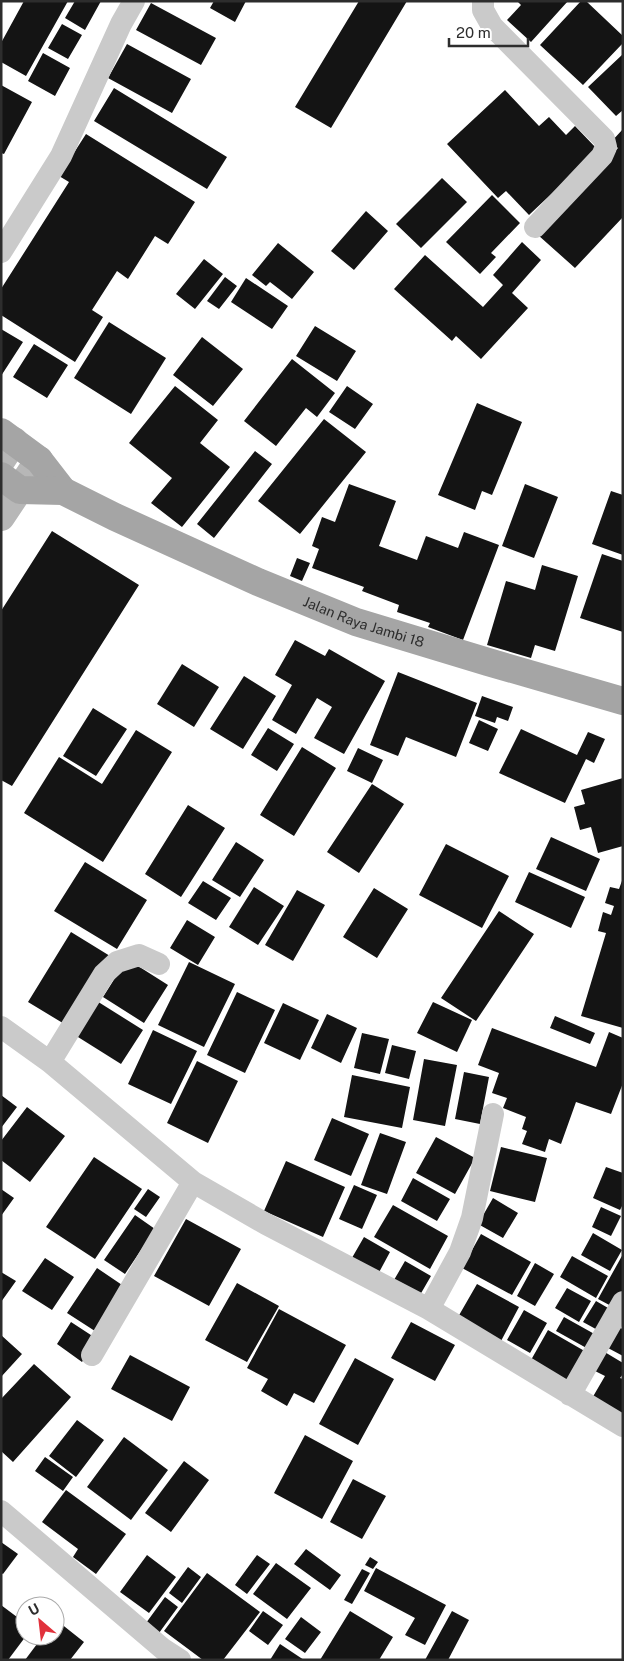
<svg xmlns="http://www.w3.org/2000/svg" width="624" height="1661" viewBox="0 0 624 1661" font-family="'Public Sans',sans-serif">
  <rect width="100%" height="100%" fill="#fff"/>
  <path fill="#141414" d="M24,1H68L26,76L1,62V43Z
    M75,1H101L85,30L65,18Z
    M214,1H246L235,22L210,8Z
    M359,1H407L331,128L295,107Z
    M517,1H568L531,42L507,20L521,5Z
    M581,1H586L623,36V43L583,85L540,45Z
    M151,3L216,38L201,65L136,30Z
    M62,24L82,35L68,59L48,48Z
    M127,44L191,79L172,113L108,78Z
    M43,53L70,68L55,96L28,81Z
    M623,54V110L616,116L588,87Z
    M1,85L32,102L4,154L1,153Z
    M114,88L227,157L207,189L94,121Z
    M505,90L539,126L549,117L566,135L575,126L598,150L529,215L506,191L498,198L447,144Z
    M623,129V217L575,268L538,235L618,148L611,142Z
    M86,134L195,202L168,244L155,236L128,279L117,271L92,310L103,317L75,362L1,315V289L69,182L59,176Z
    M442,178L467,202L421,248L396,224Z
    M492,195L520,223L491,253L496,257L480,274L446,242Z
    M366,211L388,231L354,270L331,251Z
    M522,242L541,260L512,293L528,308L481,359L456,336L452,341L394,289L425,255L483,307L503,285L493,275Z
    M278,243L314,272L292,299L270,282L266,286L252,275Z
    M204,259L223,274L195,309L176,294Z
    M225,277L237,286L219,309L207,301Z
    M246,278L288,306L272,329L231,302Z
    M109,322L166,358L131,414L74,378Z
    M315,326L356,351L337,381L296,356Z
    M1,329L23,342L1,376Z
    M202,337L243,369L213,406L173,375Z
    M34,344L68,365L47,398L13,377Z
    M292,359L335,393L317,417L306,408L276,446L244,421Z
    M175,386L218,420L200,443L230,467L182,527L151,503L172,478L129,443Z
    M347,386L373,404L355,429L329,412Z
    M477,403L522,422L492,495L482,491L475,510L438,495Z
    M324,419L366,452L300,534L258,501Z
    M255,451L272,464L214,538L197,524Z
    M349,484L396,501L379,546L417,560L426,536L458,548L464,532L499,545L463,640L428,627L430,623L397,612L399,605L362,591L364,587L312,568L319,549L312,546L322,517L335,522Z
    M525,484L558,497L534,558L502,546Z
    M611,491L623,495V555L592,544Z
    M52,531L139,585L12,786L1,780V611Z
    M602,554L623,561V632L580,618Z
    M297,558L310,563L302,581L290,576Z
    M542,565L578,576L555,651L535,645L531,658L487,645L506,581L535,590Z
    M295,640L325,656L329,649L385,681L344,754L314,738L332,707L317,698L296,734L272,720L292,685L275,675Z
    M182,664L219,687L194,727L157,704Z
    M398,672L477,703L456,757L406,737L398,756L370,745Z
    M244,676L276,696L243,749L210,729Z
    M482,696L513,707L508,721L497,717L495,723L475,716Z
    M93,708L127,729L96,776L63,756Z
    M479,720L498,729L488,751L469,743Z
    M268,728L294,744L277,771L251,755Z
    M521,729L577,755L588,732L605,739L594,763L586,759L565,803L499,773Z
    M136,730L172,752L103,862L24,813L59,757L102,784Z
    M302,747L336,768L294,836L260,815Z
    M358,748L383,760L372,783L347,771Z
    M623,778V846L598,853L591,827L580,830L574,807L585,804L581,790Z
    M372,784L404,804L359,873L327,852Z
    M188,805L225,828L181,897L145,874Z
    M551,837L600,859L586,891L536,869Z
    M236,842L264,860L240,897L212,880Z
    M446,844L509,876L482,928L419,895Z
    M85,862L147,900L117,949L54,911Z
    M529,872L585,897L571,928L515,902Z
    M623,878V1028L581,1016L606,933L598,931L603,912L611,915L614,906L605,903L610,887L619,889Z
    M203,881L231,898L216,920L188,903Z
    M254,887L284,906L258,945L229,927Z
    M374,888L408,909L377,958L343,937Z
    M297,890L325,905L293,961L265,945Z
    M499,911L534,934L476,1021L441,998Z
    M187,920L215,937L198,965L170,948Z
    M71,932L110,956L66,1025L28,1002Z
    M127,959L168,985L144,1023L103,997Z
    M189,962L235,984L204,1047L158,1025Z
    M237,992L275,1010L245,1073L207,1055Z
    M92,998L143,1030L121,1064L70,1032Z
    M433,1002L472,1020L457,1052L417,1033Z
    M283,1003L319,1020L300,1060L264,1043Z
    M327,1014L357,1028L341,1063L311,1048Z
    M555,1016L595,1033L590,1044L550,1028Z
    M492,1028L596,1067L609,1032L623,1038V1083L611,1114L576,1102L561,1144L549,1139L545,1152L522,1144L527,1131L522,1129L526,1117L503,1108L507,1098L492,1093L499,1073L478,1065Z
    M153,1030L197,1051L171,1104L128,1084Z
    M362,1033L389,1039L380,1074L354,1068Z
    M392,1045L416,1051L409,1079L385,1073Z
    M424,1059L457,1065L445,1126L413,1120Z
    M197,1061L238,1081L208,1143L167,1123Z
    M464,1072L489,1077L480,1124L455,1119Z
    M352,1075L410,1087L402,1128L344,1117Z
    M1,1095L17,1107L1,1128Z
    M27,1107L65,1136L30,1182L1,1160V1141Z
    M332,1118L369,1134L351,1176L314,1160Z
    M380,1133L406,1142L387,1194L361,1185Z
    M436,1137L475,1158L455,1194L416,1173Z
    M501,1147L547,1158L535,1202L490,1191Z
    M94,1157L142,1189L95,1259L46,1227Z
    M286,1161L345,1187L323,1237L264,1211Z
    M606,1167L623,1173V1204L620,1210L593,1198Z
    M413,1178L450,1199L437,1221L401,1201Z
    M354,1185L377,1195L362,1229L339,1219Z
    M1,1189L14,1198L1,1216Z
    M148,1189L160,1197L146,1217L134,1209Z
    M493,1198L518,1213L503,1238L478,1224Z
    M393,1205L448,1236L430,1269L374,1237Z
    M601,1207L621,1216L611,1236L592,1227Z
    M135,1215L155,1229L125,1274L104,1260Z
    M186,1219L241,1249L209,1306L154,1276Z
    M593,1233L622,1250L610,1271L581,1255Z
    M481,1234L531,1262L512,1295L462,1268Z
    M364,1237L390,1252L376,1278L349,1263Z
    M623,1254V1294L615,1308L598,1299Z
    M572,1256L608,1276L596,1298L560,1277Z
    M45,1258L74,1277L52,1310L22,1291Z
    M405,1261L431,1276L420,1295L394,1280Z
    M535,1263L554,1274L535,1306L517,1296Z
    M97,1268L128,1289L98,1333L67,1313Z
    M1,1272L16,1281L1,1302Z
    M237,1283L279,1306L247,1362L205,1340Z
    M477,1284L519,1307L501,1341L458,1317Z
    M567,1288L591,1301L579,1322L555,1308Z
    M596,1301L615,1312L603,1333L583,1322Z
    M279,1309L346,1345L314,1403L294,1393L287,1406L261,1391L268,1379L247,1368Z
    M524,1310L547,1323L530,1353L507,1340Z
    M564,1317L598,1336L590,1350L556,1331Z
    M71,1322L97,1339L82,1362L57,1344Z
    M411,1322L455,1345L435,1381L391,1358Z
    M620,1328L623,1329V1356L608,1348Z
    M548,1330L588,1353L571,1383L531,1360Z
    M1,1335L22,1354L1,1377Z
    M603,1351L623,1363V1374L620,1378L623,1379V1418L591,1400L605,1376L593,1370Z
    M130,1355L190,1387L172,1421L111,1389Z
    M355,1358L394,1379L358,1445L319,1424Z
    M34,1364L71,1397L13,1462L1,1451V1399Z
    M77,1420L104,1440L76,1477L49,1456Z
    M305,1435L353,1461L322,1519L274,1493Z
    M124,1437L168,1470L131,1520L87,1487Z
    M45,1457L73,1477L63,1491L35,1471Z
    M184,1461L209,1480L171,1532L145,1513Z
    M353,1479L386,1496L362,1539L330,1522Z
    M66,1490L126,1534L96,1574L73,1557L78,1549L42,1522Z
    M1,1542L18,1554L3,1574L1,1573Z
    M306,1549L341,1575L330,1590L294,1564Z
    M147,1555L176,1577L149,1613L120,1592Z
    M257,1555L270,1564L247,1594L235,1585Z
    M370,1557L378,1562L373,1569L365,1565Z
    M276,1563L311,1588L287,1619L253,1594Z
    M188,1567L201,1577L182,1603L169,1593Z
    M376,1568L446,1605L425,1645L405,1635L415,1618L364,1591Z
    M362,1569L370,1573L352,1604L344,1600Z
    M207,1573L260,1612L223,1660H203L164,1631Z
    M165,1597L178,1607L159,1633L146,1623Z
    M1,1605L25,1623L26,1636L8,1660H1Z
    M263,1611L283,1625L268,1645L249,1631Z
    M350,1611L393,1637L379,1660H320Z
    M452,1611L469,1620L448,1660H425Z
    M301,1617L321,1632L305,1653L285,1639Z
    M55,1619L84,1642L70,1660H25L43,1636H55Z
    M280,1644L304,1660H270Z"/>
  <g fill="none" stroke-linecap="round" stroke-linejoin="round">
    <path stroke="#cacaca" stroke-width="22" d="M483,1V10L492,26L604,139L606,147L602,156L535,227
      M1,252L61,156L121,24L134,1
      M1,1027L50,1062L193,1182L266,1224L429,1309L623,1426
      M50,1062L104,974L117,962L139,955L159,964
      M429,1309L460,1252L472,1218L493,1114
      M92,1355L193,1182
      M570,1395L623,1302
      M1,1511L163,1649L180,1660"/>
    <path stroke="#b7b7b7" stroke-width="28" d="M1,461L14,441
      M1,517L39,460"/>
    <g stroke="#a5a5a5" stroke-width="28">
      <path d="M1,432L39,460L63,491"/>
      <path id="s1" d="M1,476L20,490L63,491L115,517L258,582L356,622L488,662L623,701"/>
    </g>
  </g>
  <g text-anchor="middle" stroke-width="5" stroke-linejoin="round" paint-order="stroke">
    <g font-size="14" fill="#2d2d2d" stroke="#fff">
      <text dy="5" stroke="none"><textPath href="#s1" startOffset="395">Jalan Raya Jambi 18</textPath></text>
    </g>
  </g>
  <rect width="624" height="1661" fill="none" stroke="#2d2d2d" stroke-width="5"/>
  <g transform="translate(40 1621) rotate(332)"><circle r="24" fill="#ffffff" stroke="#ababab"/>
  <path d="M0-4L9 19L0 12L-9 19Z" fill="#e1323c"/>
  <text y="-8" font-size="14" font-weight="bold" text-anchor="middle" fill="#2d2d2d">U</text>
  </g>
  <path d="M449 38v8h79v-8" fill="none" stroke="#2d2d2d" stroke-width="2.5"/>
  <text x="456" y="38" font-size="15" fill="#2d2d2d" stroke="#ffffff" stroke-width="4" paint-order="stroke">20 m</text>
</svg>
